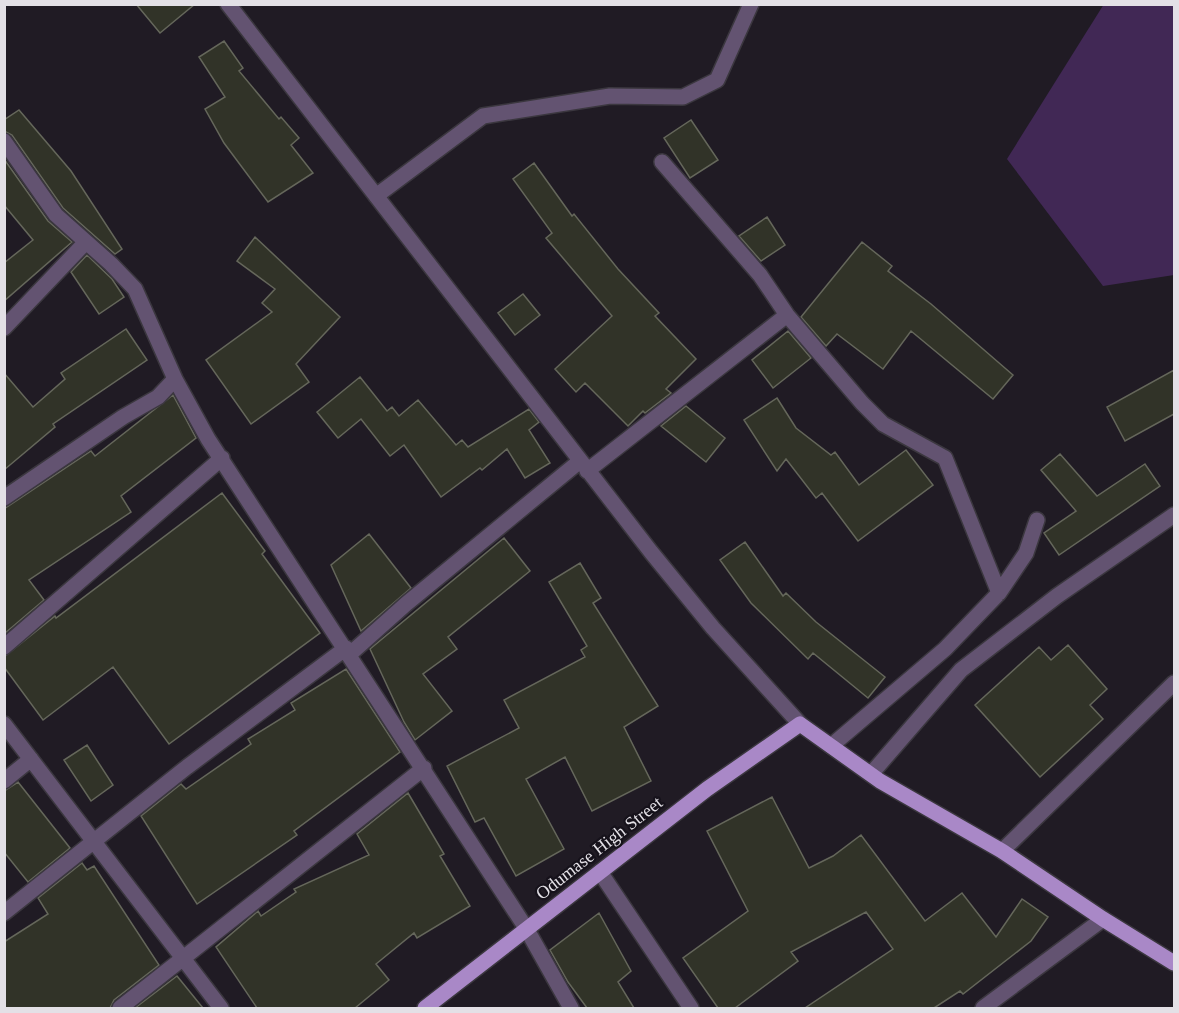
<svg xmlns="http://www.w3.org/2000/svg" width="1179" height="1013" viewBox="0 0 1179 1013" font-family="'Times New Roman',serif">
  <rect width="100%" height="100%" fill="#201b24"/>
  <path fill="#412855" d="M1104,4L1174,5V275L1103,286L1007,159Z"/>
  <path fill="#313328" stroke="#65675b" stroke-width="1.5" d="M136,4H195L160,33Z
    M224,41L243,68L239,71L279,119L281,117L299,138L291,145L313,173L268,202L224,143L205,109L225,97L199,57Z
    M19,110L71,171L122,249L115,254L63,208L12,135L4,131V120Z
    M691,120L718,160L690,178L664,138Z
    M4,159L48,221L72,242L4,301V263L33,240L4,205Z
    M534,163L572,216L574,214L618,269L659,313L655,316L696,359L666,389L671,393L645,413L643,411L628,426L585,383L576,392L555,369L612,316L546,238L552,233L513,179Z
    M767,217L785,245L761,261L739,236Z
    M255,237L340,317L296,364L309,382L251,424L206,360L272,312L262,303L275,289L237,261Z
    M862,242L892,266L888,271L931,304L1013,375L993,399L911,331L883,369L837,334L826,346L801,317Z
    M87,255L112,279L124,297L99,314L71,272Z
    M523,294L540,315L515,335L498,313Z
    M126,329L147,360L53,424L55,427L4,470V373L33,407L65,379L61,373Z
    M788,331L811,358L773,388L752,360Z
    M1174,370V414L1125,441L1107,407Z
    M360,377L387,411L392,407L399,416L418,400L456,445L462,440L468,447L529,409L539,422L529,430L550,463L525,478L507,449L482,470L480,468L441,497L404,445L390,456L361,419L338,438L317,412Z
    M173,395L196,438L121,496L131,512L29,580L44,600L4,634V509L91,451L95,456Z
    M777,398L796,428L831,455L835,452L859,485L906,450L933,485L858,541L822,493L816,498L786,459L777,471L744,420Z
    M686,406L725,438L706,462L661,426Z
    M1060,454L1097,496L1145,464L1160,486L1059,555L1044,533L1076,511L1041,470Z
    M222,493L265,551L262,554L320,633L169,744L113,667L43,720L4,667V657L55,616L56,618Z
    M369,534L411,588L361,631L331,565Z
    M504,538L530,571L448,637L457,649L423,674L452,711L415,740L404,722L370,649Z
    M745,542L783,596L786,593L816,622L885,677L868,698L813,653L808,659L751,603L720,560Z
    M580,563L601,598L593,603L658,706L624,727L651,781L592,811L565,757L526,779L564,849L516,876L484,818L475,822L447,766L519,728L504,700L585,657L581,650L587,646L549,582Z
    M1068,645L1107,689L1090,705L1103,719L1040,777L975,705L1039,647L1051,660Z
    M346,669L400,752L294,831L297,835L197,904L141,816L181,784L186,789L251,744L248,739L295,710L291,703Z
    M87,745L113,785L91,801L64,760Z
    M18,782L70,848L28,882L4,852V791Z
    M408,793L444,854L440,856L470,906L417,938L414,933L376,964L389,980L355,1008H257L216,947L258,911L261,916L296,892L294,889L369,855L357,834Z
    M772,797L809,868L833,856L861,835L925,921L962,893L996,937L1022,899L1048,917L1031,941L963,994L960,991L934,1008H805L893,949L866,912L791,952L798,961L735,1008H718L683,958L748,911L707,831Z
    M82,863L87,870L94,866L159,965L114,1000L110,1008H4V942L48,914L38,898Z
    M599,913L631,971L618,982L634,1008H587L568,982L550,950Z
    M177,976L203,1008H135Z"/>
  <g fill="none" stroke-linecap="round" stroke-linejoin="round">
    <defs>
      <path id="minor" d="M228,4L651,552L713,628L800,724
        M4,141L56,215L111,264L135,289L175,379L208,439L526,928L571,1008
        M662,162L760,275L787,315L862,403L883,424L945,458L999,593L1026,553L1037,520
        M376,196L483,116L610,96L683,97L717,80L751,4
        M4,328L85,243
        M587,471L787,315
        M4,498L123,417L158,397L175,379
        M4,647L222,458
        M350,654L406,604L580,461
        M4,724L221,1008
        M831,746L945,649L999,593
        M871,774L961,670L1057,596L1174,515
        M4,781L31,759
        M1002,851L1174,683
        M600,872L691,1008
        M4,913L187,767L346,648
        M120,1008L424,768
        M983,1008L1103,919"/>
      <path id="major" d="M425,1008L707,789L800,724L880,781L1002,851L1103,919L1174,963"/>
    </defs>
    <use href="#minor" stroke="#3b373f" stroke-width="18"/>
    <use href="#major" stroke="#3b373f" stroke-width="18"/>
    <use href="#minor" stroke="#635371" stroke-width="15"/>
    <use href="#major" stroke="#a988c7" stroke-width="15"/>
  </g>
  <g text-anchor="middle" stroke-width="4.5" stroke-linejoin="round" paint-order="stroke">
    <g font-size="18" fill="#e3e0e6" stroke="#16121b">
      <text transform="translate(599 848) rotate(-38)" y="6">Odumase High Street</text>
    </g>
  </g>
  <rect width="1179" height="1013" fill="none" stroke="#e3e0e6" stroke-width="12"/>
</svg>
